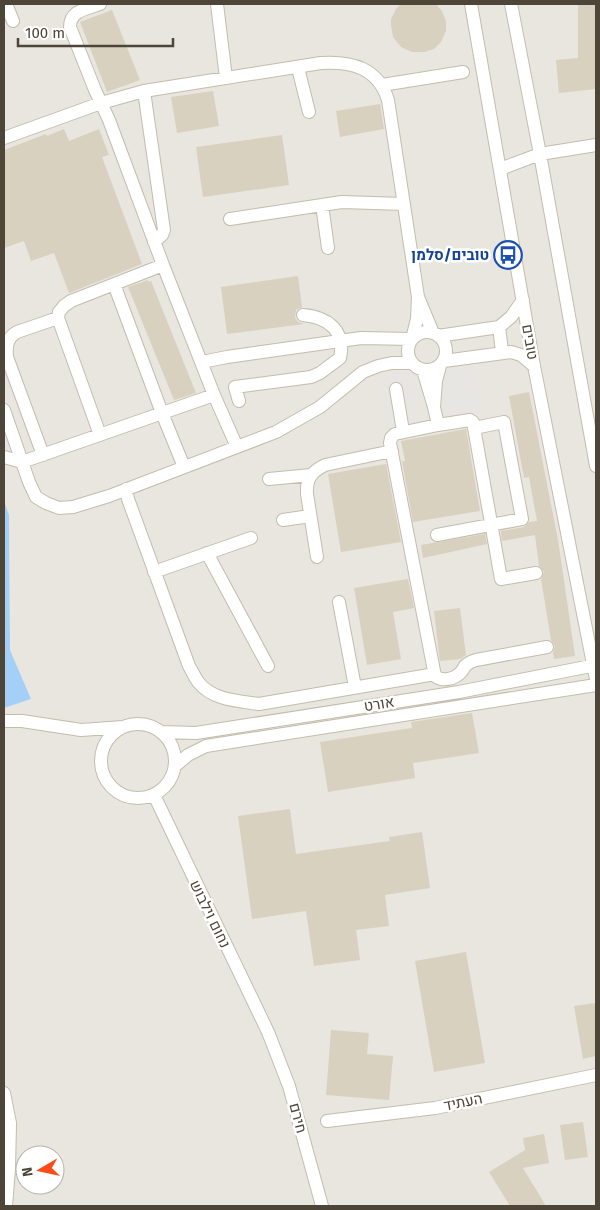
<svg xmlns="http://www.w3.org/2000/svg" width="600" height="1210" viewBox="0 0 600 1210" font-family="'Fira Sans',Heebo,sans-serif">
  <rect width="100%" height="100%" fill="#f7f4eb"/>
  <path fill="#e9e5df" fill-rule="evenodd" d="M4,4H596V1206H4V708L31,699L10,650L9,515L4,501ZM25,1155H55V1185H25Z"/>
  <path fill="#e8e6e2" d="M475,365L482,411L448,416L442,370Z
    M411,370L419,422L387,428L378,376Z"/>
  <path fill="#a4cff7" d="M4,501L9,515L10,650L31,699L4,708Z"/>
  <path fill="#d9d1bf" d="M401,4H436L442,11L446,21V31L441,42L434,49L424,52H412L401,47L393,37L391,26V19L396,9Z
    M578,4H596V89L559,93L556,60L578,58Z
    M112,10L140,80L107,92L80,22Z
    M213,91L219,126L177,133L171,97Z
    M380,104L384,129L340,137L336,111Z
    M64,129L69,141L99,129L109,155L102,157L142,264L69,293L54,253L31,261L24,241L4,248V150L46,134L47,136Z
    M282,135L289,185L203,197L196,147Z
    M298,276L302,307L296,310L295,318L298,322L304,324L227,334L221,287Z
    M148,280V282L151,281L196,393L174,400L128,287Z
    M529,392L558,540L575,656L554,659L553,653L555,646L551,640L541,579L544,572L539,566L535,535L502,541L501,531L524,527L529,522L537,521L529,477L524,478L509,396Z
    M466,429L480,511L413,522L402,461H405L401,441Z
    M386,464L401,542L341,552L328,474Z
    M485,534L487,544L423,558L421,545Z
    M408,579L414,608L393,612L401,659L367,665L354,588Z
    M460,608L466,655L461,659L440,661L434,611Z
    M472,713L479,753L413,763L415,778L328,792L320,742L412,728L411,722Z
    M290,809L296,854L390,841L389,837L422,832L430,888L385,895L389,926L356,930L360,960L314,966L306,911L252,919L238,816Z
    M466,952L485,1063L434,1072L415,961Z
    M596,1003V1056L583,1059L574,1006Z
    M331,1030L369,1033L367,1054L393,1056L389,1100L326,1095Z
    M583,1122L588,1157L565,1160L560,1125Z
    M544,1134L549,1163L523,1168L546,1206H510L489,1172L525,1150L523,1138Z"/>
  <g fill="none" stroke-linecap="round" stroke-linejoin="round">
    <defs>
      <path id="minor" d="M6,4L13,21
        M100,4C87,9 70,10 70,27L95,90L109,120L163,265L214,395L237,447
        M217,4L226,78
        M471,4L534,366L596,679
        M511,4L540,154L596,466
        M298,68L309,112
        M382,85L463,72
        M144,91L164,230L162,235L154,242
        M4,138L101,103L144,91L321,63C352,61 378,68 388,100L418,297
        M500,169L540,154L596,145
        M322,205L328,248
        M230,219L342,202L404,204
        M114,284L162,413L184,467
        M499,327L502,352
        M408 351a19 19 0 1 1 38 0a19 19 0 1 1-38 0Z
        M438,336L499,327L511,317L523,300
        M444,361L511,352L521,355L534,366
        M202,362L227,357L361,338L412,339L417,319L418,297L433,333
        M423,370L434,407L436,381L440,366
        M396,389L403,431
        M239,401L235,387L311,377L320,373L340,358C346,331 328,317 303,315
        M434,407L438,425L395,434L391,438L390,443L435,676C442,682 455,679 461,672C463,670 464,668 465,666C468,663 472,661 476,660L547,647
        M4,410L29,482L36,497L46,503L59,508L73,507L109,496L276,432L320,407L363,372L378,366L392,363H412
        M438,425L470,420L473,422L501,579L536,573
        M100,435L58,318L59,312L64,306L71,301L163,265
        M43,455L7,357C6,346 7,338 17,332L58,318
        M4,457L22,462L214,395
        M269,479L311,475
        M126,489L128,499L189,666C192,671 195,678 199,683C213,700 238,701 259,704L435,674
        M283,520L310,516
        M437,535L522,519L504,422L474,428
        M207,553L268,666
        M317,557L307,494C306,479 311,472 325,465L392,451
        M154,572L251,538
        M339,602L355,687
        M4,721H22L81,730L123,727
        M101 761a37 37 0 1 1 74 0a37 37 0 1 1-74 0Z
        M161,732L196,733L459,692L596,665
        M175,766L188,755L206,746L596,685
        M154,795L268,1032L289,1086L322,1206
        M4,1093L10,1123L9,1169L6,1206
        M327,1121L435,1108L596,1075"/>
    </defs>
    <use href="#minor" stroke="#c3bdac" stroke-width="14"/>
    <use href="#minor" stroke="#fff" stroke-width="12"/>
  </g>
  <defs>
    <symbol id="bus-ring" viewBox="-11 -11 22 22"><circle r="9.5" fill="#fff" stroke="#1a4fb4" stroke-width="1.5"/><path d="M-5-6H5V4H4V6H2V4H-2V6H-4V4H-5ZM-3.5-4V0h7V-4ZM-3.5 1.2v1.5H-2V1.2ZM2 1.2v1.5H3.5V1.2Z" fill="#1a4fb4"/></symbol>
  </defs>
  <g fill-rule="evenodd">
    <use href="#bus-ring" x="492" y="239" width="32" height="32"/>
  </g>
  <g text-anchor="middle" stroke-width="5" stroke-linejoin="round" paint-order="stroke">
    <g font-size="15" font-weight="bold" fill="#164399" stroke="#fff" text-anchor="end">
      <text x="489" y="260">טובים/סלמן</text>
    </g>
    <g font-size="15" fill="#4c4538" stroke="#fff">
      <text transform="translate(530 342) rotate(80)" y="5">טובים</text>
      <text transform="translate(379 704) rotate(-9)" y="5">אורט</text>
      <text transform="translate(210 914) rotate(64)" y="5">נחום וילבוש</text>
      <text transform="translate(463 1102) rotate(-11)" y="5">העתיד</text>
      <text transform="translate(298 1118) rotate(75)" y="5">חירם</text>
    </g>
  </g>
  <rect width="600" height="1210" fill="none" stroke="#4c4538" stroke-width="10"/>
  <g transform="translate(40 1170) rotate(261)"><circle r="24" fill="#ffffff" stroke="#b7b5af"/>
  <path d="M0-4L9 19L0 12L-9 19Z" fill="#ff4b19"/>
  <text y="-8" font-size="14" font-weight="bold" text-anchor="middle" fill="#4c4538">N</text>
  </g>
  <path d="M18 38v8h155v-8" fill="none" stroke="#4c4538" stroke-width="2.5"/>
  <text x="25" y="38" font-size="15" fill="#4c4538" stroke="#ffffff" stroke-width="4" paint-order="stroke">100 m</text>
</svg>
